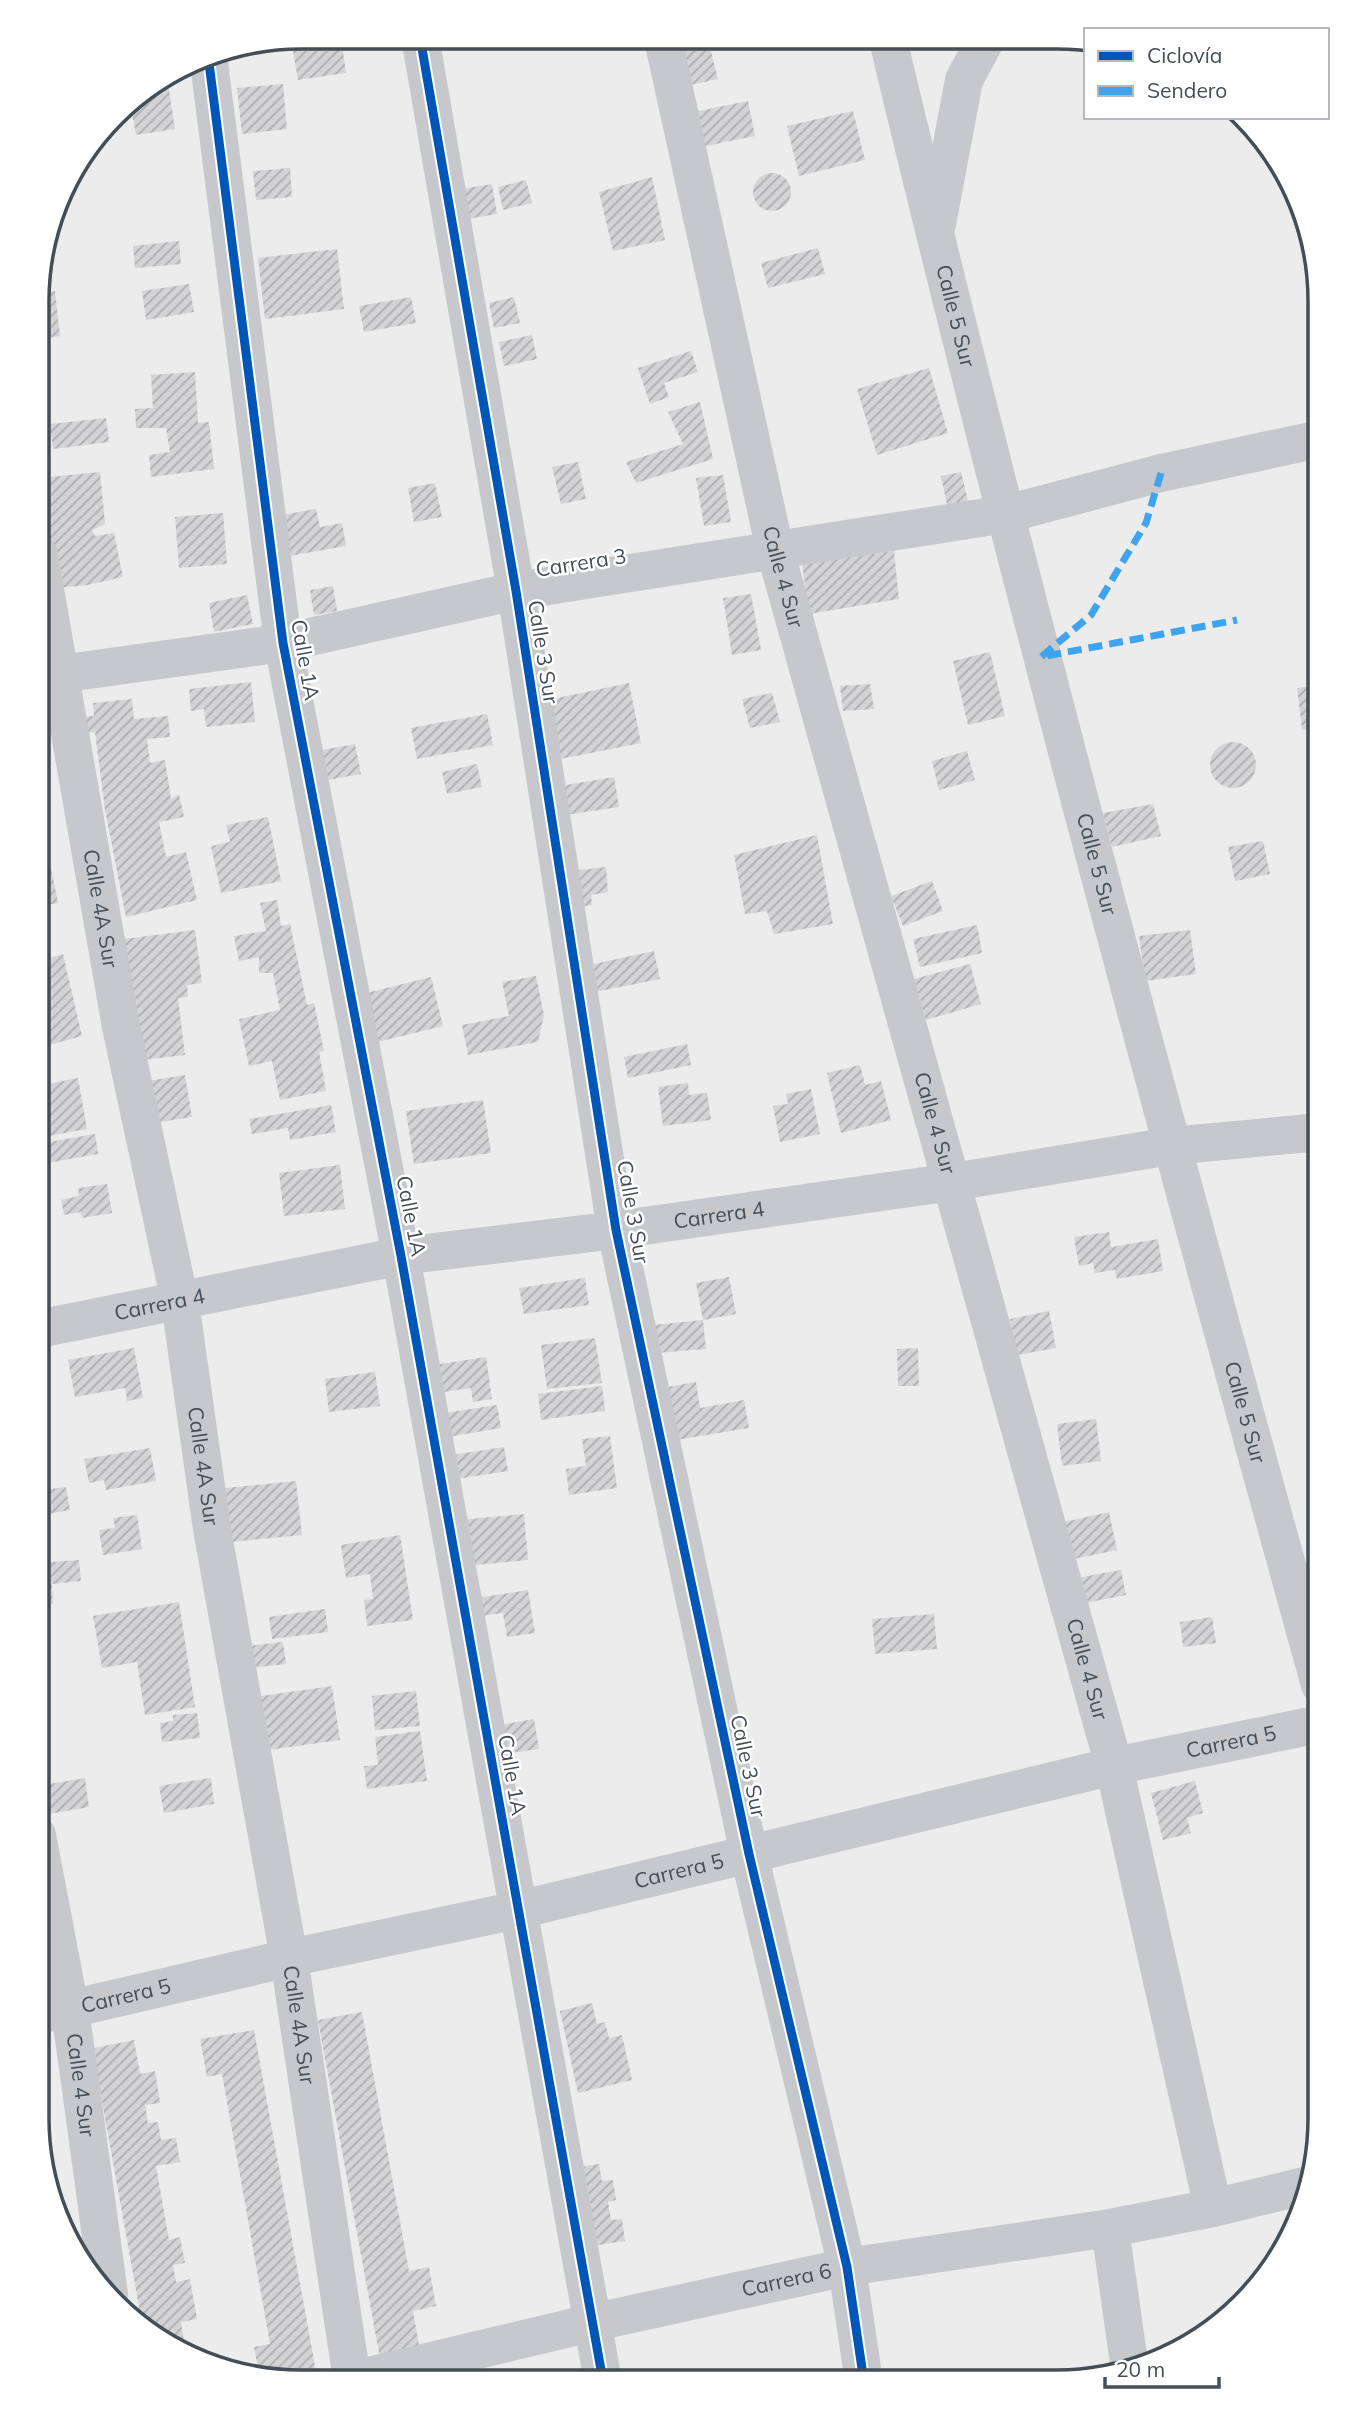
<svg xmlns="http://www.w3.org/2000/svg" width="1357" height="2419" viewBox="0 0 1357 2419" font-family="Mulish,sans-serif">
  <defs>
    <pattern id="building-hatch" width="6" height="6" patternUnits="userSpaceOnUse" patternTransform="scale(1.75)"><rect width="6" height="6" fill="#d4d4d6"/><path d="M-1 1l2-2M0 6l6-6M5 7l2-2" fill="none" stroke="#aeaeb0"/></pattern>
  </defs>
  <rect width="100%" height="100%" fill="#edecec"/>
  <path fill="url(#building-hatch)" d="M341,38L346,73L298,80L292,45Z
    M708,40L718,79L682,87L672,49Z
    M167,78L175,129L136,135L131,108L121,110L126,103Z
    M283,84L287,129L242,134L237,88Z
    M748,101L755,136L696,148L689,113Z
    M853,111L865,160L799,176L787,126Z
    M290,168L292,197L256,200L253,171Z
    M753 192a19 19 0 1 1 38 0a19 19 0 1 1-38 0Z
    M652,177L665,240L613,251L599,192Z
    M526,180L532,203L503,210L498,187Z
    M492,184L497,214L466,219L462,189Z
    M179,241L181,264L135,268L133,246Z
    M818,248L825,274L768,288L761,263Z
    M337,249L344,309L265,319L258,258Z
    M189,284L194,312L146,320L142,291Z
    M55,291L60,336L39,339V293Z
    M411,297L416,323L364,332L359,306Z
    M514,297L520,323L494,328L489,303Z
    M532,335L537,359L504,366L499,342Z
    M691,351L698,372L664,383L669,397L650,404L638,368Z
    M929,368L948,433L877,455L857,389Z
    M195,372L198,423L209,422L214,469L151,477L149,455L170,452L166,428H136L135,409L153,408L151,375Z
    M700,402L713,459L636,483L626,462L683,444L668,412Z
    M106,418L109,442L53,449L50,424Z
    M578,462L586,499L561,504L552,467Z
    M100,472L105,524L92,530L95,536L114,533L123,577L87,585L49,589L39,512V478Z
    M961,472L969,505L948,510L941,476Z
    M723,475L731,522L704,526L696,478Z
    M435,483L442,517L414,522L408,488Z
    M316,509L320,527L342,523L346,546L289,556L282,515Z
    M223,513L227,564L179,568L175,517Z
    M894,551L899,599L809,614L802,563Z
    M333,586L337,611L314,615L310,590Z
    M751,594L761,650L732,655L723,598Z
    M247,595L253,624L214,632L209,603Z
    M990,652L1005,716L968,725L953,661Z
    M251,682L255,722L206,727L204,709L191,711L189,689Z
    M629,683L641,743L550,761L538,702Z
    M870,684L874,709L843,711L840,686Z
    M1320,685V728L1302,730L1297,688Z
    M772,693L780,722L750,728L742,699Z
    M132,699L134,719L168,716L170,737L147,739L150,763L165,760L171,799L179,794L184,817L159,822L166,857L186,852L197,900L126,917L105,810L95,732L78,734L76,717L94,716L93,703Z
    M487,714L493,745L417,759L411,728Z
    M1210 765a23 23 0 1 1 46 0a23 23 0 1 1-46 0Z
    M355,744L361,774L328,780L322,750Z
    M967,751L975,780L939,790L932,761Z
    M477,764L482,787L447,794L442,772Z
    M614,777L619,807L559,816L554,787Z
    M1153,804L1161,836L1112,847L1103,813Z
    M268,817L281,881L221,893L211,846L230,842L226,825Z
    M44,833L58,903L38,906V834Z
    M817,835L833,924L774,934L767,911L745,914L734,855Z
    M1263,841L1270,874L1235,881L1228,847Z
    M606,867L608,892L591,895L592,905L584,906L569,871Z
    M932,881L943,911L903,926L891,896Z
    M277,900L281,926L290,924L307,1005L314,1003L324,1051L319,1052L326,1091L280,1100L272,1061L249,1066L239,1019L280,1010L273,973H259V957L239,961L234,936L266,931L260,903Z
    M977,925L982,953L920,967L913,939Z
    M195,930L202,983L187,985L188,997L178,998L185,1055L134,1061L108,941Z
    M1190,930L1196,974L1145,981L1139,936Z
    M654,951L660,979L590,993L585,966Z
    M63,954L82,1036L38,1048V962Z
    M970,964L981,1004L926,1020L914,979Z
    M536,976L544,1015L538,1042L468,1055L462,1025L509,1016L502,982Z
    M431,977L443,1026L369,1044L358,995Z
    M687,1044L691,1065L628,1078L624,1057Z
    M860,1065L865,1085L881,1081L891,1120L841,1133L827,1073Z
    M185,1075L192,1117L148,1124L141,1082Z
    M78,1078L87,1129L38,1138V1086Z
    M688,1083L689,1095L707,1093L711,1120L663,1126L658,1087Z
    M811,1089L820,1134L780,1142L773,1106L788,1104L786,1094Z
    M483,1100L491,1153L414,1164L406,1111Z
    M331,1105L336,1132L290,1140L288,1128L252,1134L249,1119Z
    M95,1134L98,1154L47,1163L43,1143Z
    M340,1165L345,1209L284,1216L279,1173Z
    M107,1184L112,1213L82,1218L81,1212L64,1215L61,1200L79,1196L78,1188Z
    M1109,1232L1111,1247L1158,1239L1163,1271L1117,1279L1115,1270L1095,1273L1093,1263L1079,1266L1074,1237Z
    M729,1277L736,1314L703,1320L706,1349L656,1353L653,1325L703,1320L696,1283Z
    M585,1278L589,1305L524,1314L519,1288Z
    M1049,1311L1056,1348L1017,1355L1010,1319Z
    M595,1338L602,1383L547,1389L541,1345Z
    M134,1348L143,1398L127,1401L125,1388L75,1397L68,1360Z
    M918,1348L919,1386H898L897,1349Z
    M486,1357L492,1399L473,1402L471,1388L431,1394L427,1366Z
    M375,1372L380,1406L329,1412L325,1379Z
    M696,1382L700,1408L744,1400L749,1428L670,1441L661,1388Z
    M602,1386L605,1411L541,1420L538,1394Z
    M497,1405L501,1428L436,1439L432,1415Z
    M1096,1419L1101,1461L1062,1466L1057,1424Z
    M610,1436L617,1488L569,1495L566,1469L586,1466L582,1439Z
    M504,1447L508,1471L450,1480L446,1456Z
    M150,1448L156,1481L106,1490L104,1480L89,1483L84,1459Z
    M296,1481L302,1535L221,1543L216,1489Z
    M66,1487L70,1510L47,1514L42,1490Z
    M37,1505L42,1523L37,1524Z
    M1109,1512L1117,1550L1064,1561L1055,1524Z
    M524,1514L528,1560L464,1566L460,1520Z
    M137,1515L142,1549L103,1555L99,1530L115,1528L113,1518Z
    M400,1535L413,1620L367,1626L364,1600L373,1599L370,1574L346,1578L341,1545Z
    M79,1560L81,1581L52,1584L53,1604L37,1605V1563Z
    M1121,1570L1126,1595L1071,1606L1066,1580Z
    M528,1590L535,1633L507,1637L503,1613L474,1617L471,1599Z
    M179,1602L195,1707L145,1715L137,1662L102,1668L93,1616Z
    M325,1609L328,1632L272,1639L269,1617Z
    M934,1614L937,1649L875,1654L872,1619Z
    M1212,1617L1216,1643L1183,1647L1180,1622Z
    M283,1642L286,1664L250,1668L248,1646Z
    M332,1686L340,1740L254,1752L247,1698Z
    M416,1691L420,1726L375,1730L372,1696Z
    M197,1713L200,1738L162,1742L160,1723L173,1721V1715Z
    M534,1719L539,1749L510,1753L511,1761L489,1727Z
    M420,1731L427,1781L367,1789L364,1766L378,1765L375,1737Z
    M85,1778L89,1807L37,1816V1786Z
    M211,1778L214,1804L164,1813L159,1786Z
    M1195,1781L1203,1813L1187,1818L1191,1833L1163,1840L1151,1793Z
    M592,2003L597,2024L605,2022L609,2038L622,2035L632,2080L578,2093L560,2011Z
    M362,2012L409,2271L429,2267L436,2306L413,2311L421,2357L381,2364L318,2020Z
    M254,2030L317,2377L301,2380L260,2378L254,2347L270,2344L222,2074L207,2077L200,2039Z
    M134,2040L140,2074L155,2071L160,2103L145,2105L148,2123L158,2122L161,2140L176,2138L180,2162L156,2166L169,2240L180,2237L185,2263L173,2265L176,2282L190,2279L197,2319L181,2322L186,2355L143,2329L98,2079L94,2048Z
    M599,2164L602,2181L613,2180L616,2200L608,2202L611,2220L622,2219L625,2241L580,2248L568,2169Z"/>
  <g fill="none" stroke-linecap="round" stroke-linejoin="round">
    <g stroke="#c6c8cb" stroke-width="38">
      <path d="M420,37L516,591L616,1230L749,1854L847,2267L864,2382"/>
      <path id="s1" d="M663,39L775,550L1114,1766L1213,2208"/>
      <path id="s2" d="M888,40C1020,592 1169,1139 1320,1685"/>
      <path d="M208,55L283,643L401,1256L603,2381"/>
      <path d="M937,224L964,80L985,41"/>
      <path id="s3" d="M39,555L121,1027L180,1302L212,1529L289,1958L352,2380"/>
      <path d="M38,677L283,643L516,591L1006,514L1161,473L1320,439"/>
      <path id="s4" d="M38,1329L401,1256L616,1230L952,1182L1171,1146L1320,1132"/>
      <path id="s5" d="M37,1835L70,2009L109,2294"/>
      <path id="s6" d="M37,2015L70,2009L289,1958L518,1910L1114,1766L1320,1724"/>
      <path d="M1110,2228L1130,2370"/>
      <path id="s7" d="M352,2380L591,2323L847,2267L1110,2228L1213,2208L1308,2185"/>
    </g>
    <path stroke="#3fa4ed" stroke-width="7" stroke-dasharray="14 7" stroke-linecap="butt" d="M1161,473L1146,523L1091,615L1041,657L1237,620"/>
    <defs>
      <path id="cycleway" d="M420,37L516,591L616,1230L749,1854L847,2267L864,2382
        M208,55L283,643L401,1256L603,2381"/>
    </defs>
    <use href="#cycleway" stroke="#fff" stroke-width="13"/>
    <use href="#cycleway" stroke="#0057b8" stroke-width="9"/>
  </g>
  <g text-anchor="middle" stroke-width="5" stroke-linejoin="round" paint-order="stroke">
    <g font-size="21" fill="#454e57" stroke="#fff">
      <text dy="7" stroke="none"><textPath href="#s2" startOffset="284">Calle 5 Sur</textPath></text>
      <text transform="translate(581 563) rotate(-9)" y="7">Carrera 3</text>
      <text dy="7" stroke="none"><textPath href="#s1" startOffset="551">Calle 4 Sur</textPath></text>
      <text transform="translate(543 652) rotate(81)" y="7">Calle 3 Sur</text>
      <text transform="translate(305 660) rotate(80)" y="7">Calle 1A</text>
      <text dy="7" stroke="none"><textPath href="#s2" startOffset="850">Calle 5 Sur</textPath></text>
      <text dy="7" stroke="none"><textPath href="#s3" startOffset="359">Calle 4A Sur</textPath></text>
      <text dy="7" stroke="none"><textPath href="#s1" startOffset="1118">Calle 4 Sur</textPath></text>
      <text transform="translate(633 1212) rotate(80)" y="7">Calle 3 Sur</text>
      <text dy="7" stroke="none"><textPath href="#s4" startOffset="691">Carrera 4</textPath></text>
      <text transform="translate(411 1216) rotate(79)" y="7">Calle 1A</text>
      <text dy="7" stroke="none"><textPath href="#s4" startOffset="124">Carrera 4</textPath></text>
      <text dy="7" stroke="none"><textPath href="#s2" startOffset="1418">Calle 5 Sur</textPath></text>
      <text dy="7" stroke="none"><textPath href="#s3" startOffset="926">Calle 4A Sur</textPath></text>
      <text dy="7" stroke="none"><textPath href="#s1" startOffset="1685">Calle 4 Sur</textPath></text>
      <text dy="7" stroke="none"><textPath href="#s6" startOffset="1225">Carrera 5</textPath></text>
      <text transform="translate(748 1766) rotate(78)" y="7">Calle 3 Sur</text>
      <text transform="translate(512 1775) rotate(80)" y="7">Calle 1A</text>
      <text dy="7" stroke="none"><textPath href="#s6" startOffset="658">Carrera 5</textPath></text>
      <text dy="7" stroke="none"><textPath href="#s6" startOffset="91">Carrera 5</textPath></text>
      <text dy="7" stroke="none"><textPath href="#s3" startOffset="1493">Calle 4A Sur</textPath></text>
      <text dy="7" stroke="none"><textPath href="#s5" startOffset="254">Calle 4 Sur</textPath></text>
      <text dy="7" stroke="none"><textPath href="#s7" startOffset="446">Carrera 6</textPath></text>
    </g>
  </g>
  <path d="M0 0H1357V2419H0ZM301 49H1056A252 252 0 0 1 1308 301V2118A252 252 0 0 1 1056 2370H301A252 252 0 0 1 49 2118V301A252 252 0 0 1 301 49Z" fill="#fff" fill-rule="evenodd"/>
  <path fill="none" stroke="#454e57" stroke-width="3.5" d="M301 49H1056A252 252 0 0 1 1308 301V2118A252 252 0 0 1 1056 2370H301A252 252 0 0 1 49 2118V301A252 252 0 0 1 301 49Z"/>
  <rect x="1084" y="28" width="245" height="91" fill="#ffffff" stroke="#b5b8bc" stroke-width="2"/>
  <rect x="1098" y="51" width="35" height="10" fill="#0057b8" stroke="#b5b8bc" stroke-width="2"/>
  <text x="1147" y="63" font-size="21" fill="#454e57">Ciclovía</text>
  <rect x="1098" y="86" width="35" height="10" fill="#3fa4ed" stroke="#b5b8bc" stroke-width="2"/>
  <text x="1147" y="98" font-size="21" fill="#454e57">Sendero</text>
  <path d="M1105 2377v10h114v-10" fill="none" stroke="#454e57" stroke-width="3.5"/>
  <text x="1116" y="2377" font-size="21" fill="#454e57" stroke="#ffffff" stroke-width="5" paint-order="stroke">20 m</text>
</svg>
